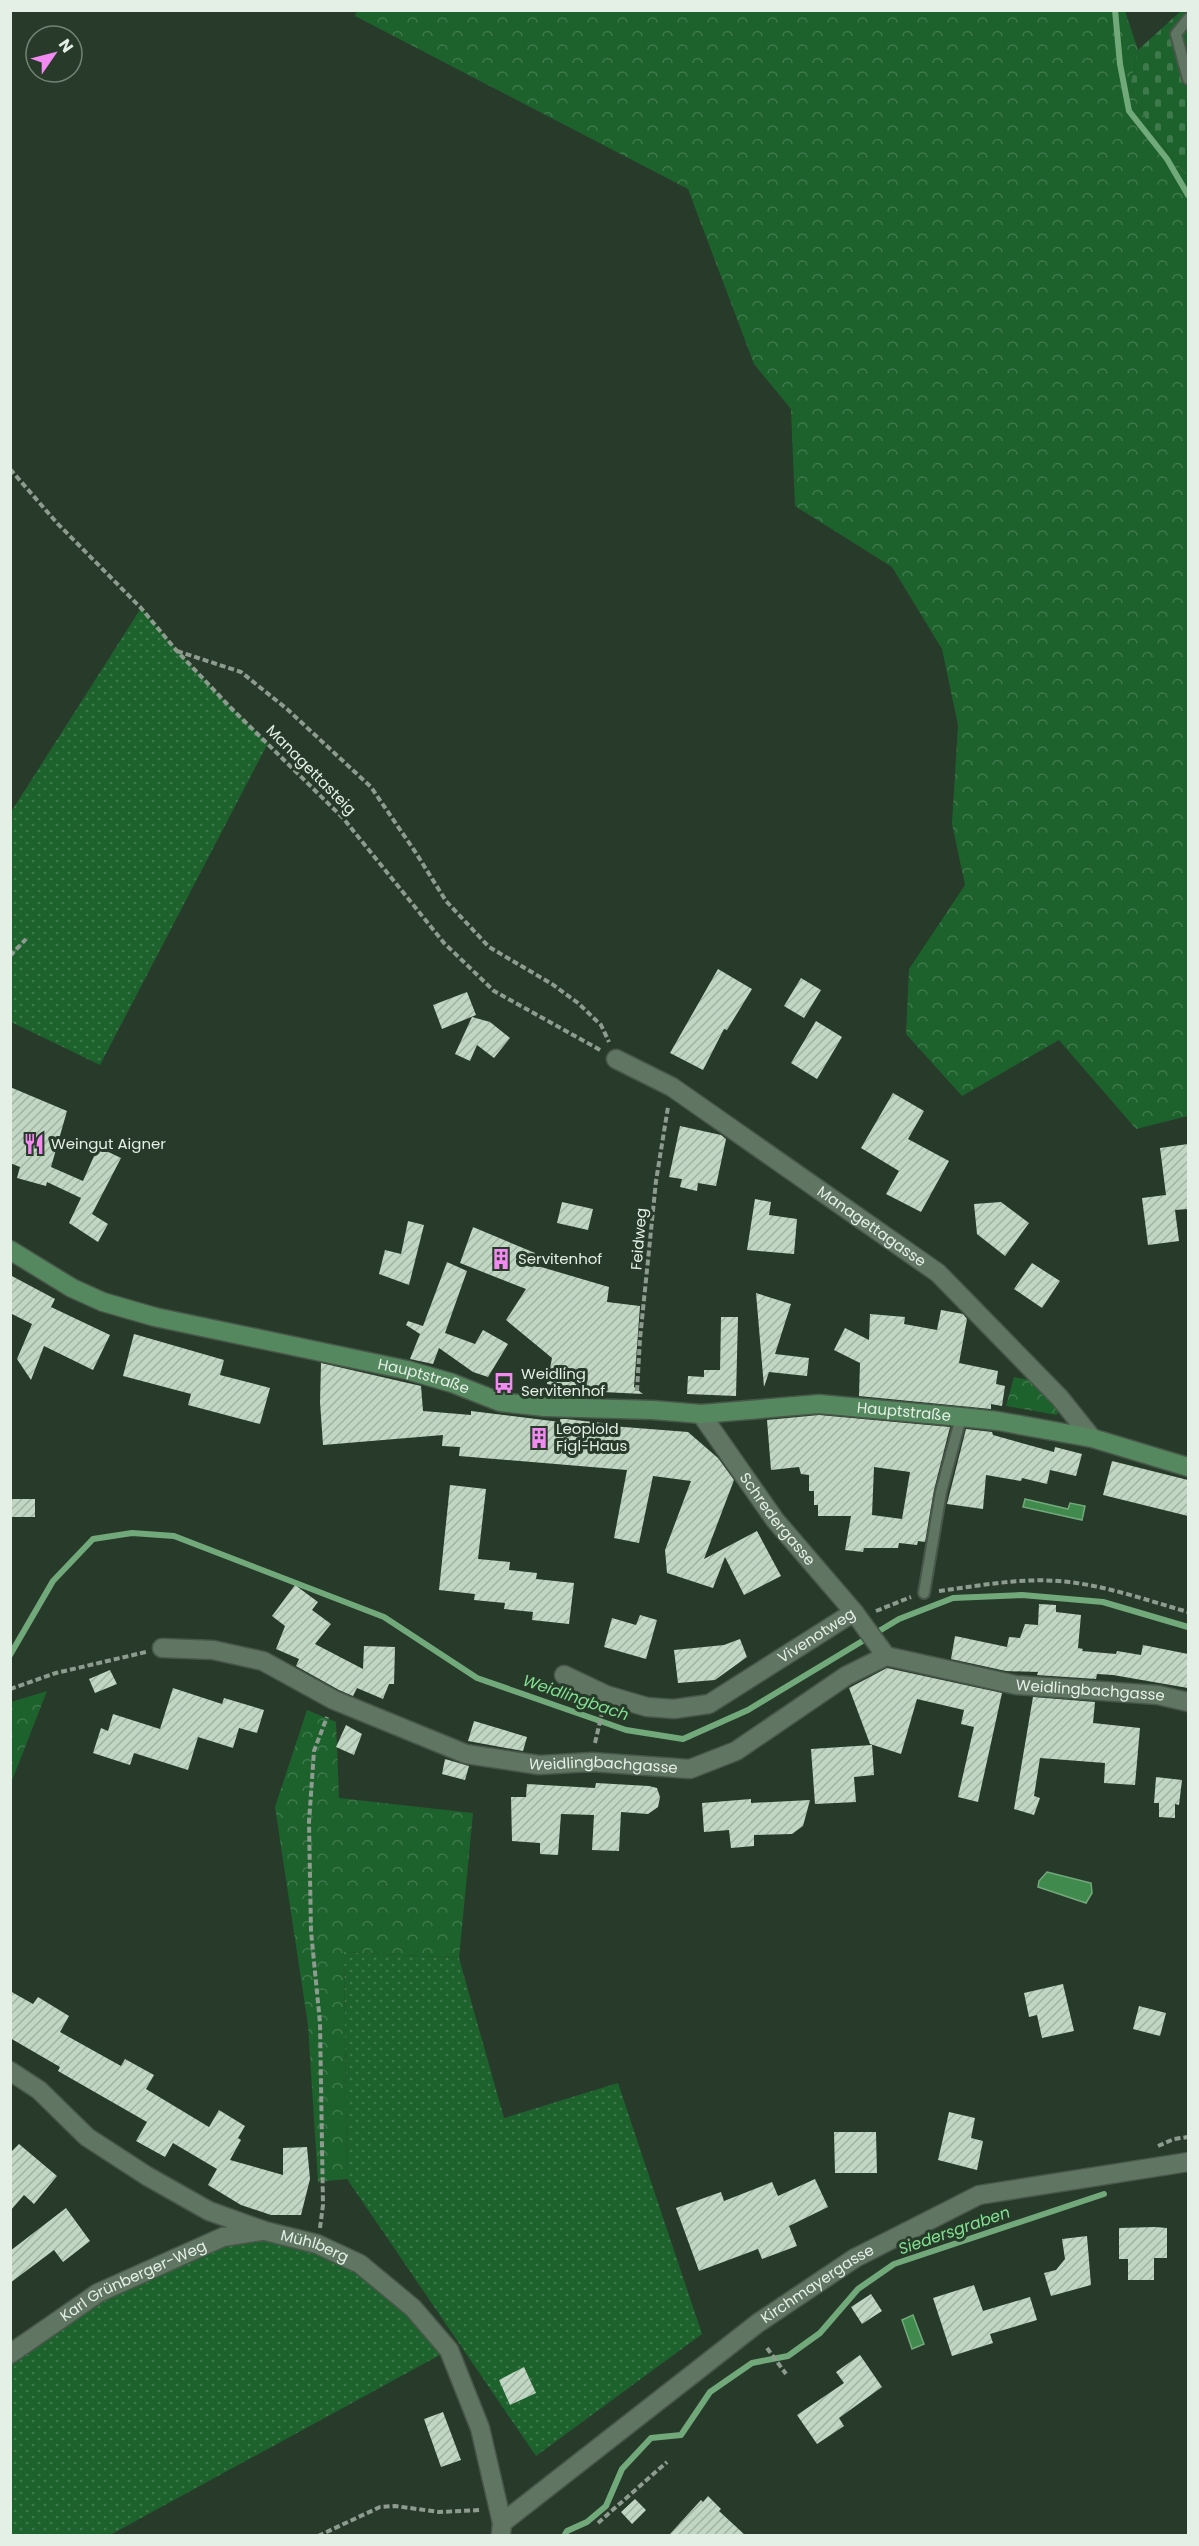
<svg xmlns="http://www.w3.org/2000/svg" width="1199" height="2546" viewBox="0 0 1199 2546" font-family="Poppins,sans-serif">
  <defs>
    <pattern id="grass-dots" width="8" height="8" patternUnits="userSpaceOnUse" patternTransform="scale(1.5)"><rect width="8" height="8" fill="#1d622d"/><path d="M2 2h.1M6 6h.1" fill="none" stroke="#3e794b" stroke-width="1.8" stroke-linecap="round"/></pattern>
    <pattern id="forest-crowns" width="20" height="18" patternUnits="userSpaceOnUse" patternTransform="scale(1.5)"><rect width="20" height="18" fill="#1d622d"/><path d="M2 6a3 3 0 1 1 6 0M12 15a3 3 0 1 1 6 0" fill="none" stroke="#3e794b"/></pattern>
    <pattern id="cemetery-stones" width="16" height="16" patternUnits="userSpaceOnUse" patternTransform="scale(1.5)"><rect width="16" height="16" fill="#1d622d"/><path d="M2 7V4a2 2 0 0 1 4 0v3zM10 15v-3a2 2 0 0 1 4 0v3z" fill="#3e794b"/></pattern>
    <pattern id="building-hatch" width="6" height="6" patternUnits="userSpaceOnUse" patternTransform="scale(1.5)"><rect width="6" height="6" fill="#c1d7c3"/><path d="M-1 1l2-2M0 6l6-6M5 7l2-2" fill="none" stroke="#a2b3a4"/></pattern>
  </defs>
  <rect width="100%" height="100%" fill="#283a2a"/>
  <path fill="url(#grass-dots)" d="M141,608C180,656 223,700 268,743L100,1065L11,1022V812Z
    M344,1952L459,1958L504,2118L618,2083L702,2334L536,2456L347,2179Z
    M223,2237L317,2244L360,2264L449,2350L110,2535L11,2536V2354L98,2293Z"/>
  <path fill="url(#forest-crowns)" d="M357,10L1125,11L1138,50L1130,87L1150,128L1188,178V1116L1136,1129L1059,1040L962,1096L906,1034L909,969L965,885L952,824L958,725L942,649L892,567L795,506L791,409L754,364L688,189L355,16Z
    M1014,1377L1035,1381L1059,1406L1057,1415L1006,1406Z
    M47,1691L11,1783V1702Z
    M307,1710L336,1722L339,1798L473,1813L459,1958L344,1952L347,2179L318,2182L308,2025L275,1807Z"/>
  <path fill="url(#cemetery-stones)" d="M1181,11H1188V178L1150,128L1130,87L1138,50Z"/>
  <path fill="#418a4e" stroke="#72a97b" stroke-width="1.5" d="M1025,1499L1068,1509L1070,1503L1085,1506L1082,1520L1023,1507Z
    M1047,1872L1091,1883L1092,1893L1086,1903L1038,1887L1039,1881Z
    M913,2315L924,2344L912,2349L902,2320Z"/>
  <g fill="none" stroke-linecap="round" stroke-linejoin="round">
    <path stroke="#72a97b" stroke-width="6" d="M1115,10L1120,64L1129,111L1167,159L1188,195
      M10,1655L53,1581L93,1539L132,1533L174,1536L384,1617L477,1678L626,1730L683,1739L748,1710L899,1619L953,1598L1022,1595L1103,1602L1188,1627
      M564,2536L567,2531L587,2522L606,2506L622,2469L651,2438L681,2435L710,2392L752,2363L788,2356L820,2333L858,2289L894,2264L1104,2194"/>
  </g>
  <path fill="url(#building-hatch)" fill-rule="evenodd" d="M718,969L752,989L727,1030L724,1029L703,1070L670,1053Z
    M801,978L821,990L804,1018L784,1006Z
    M467,992L476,1015L442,1029L433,1005Z
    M472,1017L490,1022L510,1038L494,1058L477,1045L470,1061L455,1054Z
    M816,1021L842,1037L817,1079L791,1063Z
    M10,1087L67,1111L51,1167L83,1181L98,1147L121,1158L92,1214L108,1224L98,1242L69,1223L81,1198L47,1182L46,1186L17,1178L20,1167L10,1163Z
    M893,1093L924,1111L908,1139L949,1161L921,1212L886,1194L899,1171L861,1148Z
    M680,1126L721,1135L726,1139L716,1186L698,1183L697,1191L680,1187L682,1179L669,1177Z
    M1188,1144V1209L1175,1210L1179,1241L1148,1245L1142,1198L1166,1195L1160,1148Z
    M755,1199L771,1202L769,1215L797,1219L794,1254L747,1250Z
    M562,1202L593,1209L588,1230L557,1223Z
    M1001,1202L1029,1223L1005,1256L977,1234L974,1204Z
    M408,1221L424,1225L409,1285L379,1274L385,1250L401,1254Z
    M473,1227L535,1253L531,1264L609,1287L607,1302L640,1306L634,1387L643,1394L583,1391L547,1384L552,1358L506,1320L526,1289L460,1263Z
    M447,1262L467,1271L445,1333L475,1344L483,1330L508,1344L488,1377L473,1372L439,1348L433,1364L410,1359L420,1334L406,1325L408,1321L423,1326Z
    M1032,1263L1060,1281L1042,1308L1014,1289Z
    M10,1275L55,1299L51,1307L110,1335L93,1370L44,1346L31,1380L17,1359L32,1324L10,1313Z
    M756,1293L791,1304L775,1354L809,1358L807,1376L769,1372L764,1387Z
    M941,1310L963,1314L967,1319L959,1363L998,1371L996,1384L1005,1386L1002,1406L991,1404V1409L859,1396L860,1363L834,1350L845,1328L869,1340L870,1314L905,1317L904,1324L937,1330Z
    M721,1317H738L736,1396L687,1394L688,1376L704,1377V1370H720Z
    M134,1334L224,1360L220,1375L270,1388L260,1424L188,1405L191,1394L123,1376Z
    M321,1363L421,1386L423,1411L471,1415V1411L560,1422V1419H566L611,1424V1426L688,1432L718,1458L734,1480L704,1559L757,1531L781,1576L744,1595L725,1557L713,1588L667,1573L665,1550L691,1481L653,1476L639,1543L614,1538L627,1470L459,1456L460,1447L442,1446L443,1435L323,1445L320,1402Z
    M819,1415L950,1427L934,1490L925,1542L918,1541L917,1545L899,1543L898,1548H864L863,1552L845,1550L851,1516H818V1505H814V1491H809V1475L801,1474L799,1467L771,1470L767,1420ZM874,1467L910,1472L902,1519L872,1515Z
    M966,1429L992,1432L993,1435L1054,1452L1055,1447L1082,1454L1076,1476L1050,1470L1047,1484L1022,1478L1021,1481L986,1475L983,1509L947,1504Z
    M1112,1461L1188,1480V1516L1103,1495Z
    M450,1485L486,1489L478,1559L510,1562L509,1570L537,1573L536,1579L574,1583L569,1624L532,1620L533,1612L504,1609L505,1603L474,1600L475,1594L439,1590Z
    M10,1499H35V1517H10Z
    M295,1585L318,1602L312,1610L331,1624L315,1644L363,1669L364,1646L395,1647L394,1684H389L383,1699L357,1688L353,1696L339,1690L296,1666L299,1659L276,1649L285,1626L272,1616Z
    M1039,1604L1056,1605V1612L1081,1615L1078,1648L1083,1649L1082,1651L1116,1654L1117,1651L1141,1655L1143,1645L1188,1654V1688L1113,1675L1097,1674L1096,1679L1037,1675L1038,1672L1006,1671L951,1659L955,1636L1007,1647L1009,1637L1020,1638L1025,1624L1038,1625Z
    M640,1615L657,1620L646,1659L604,1647L612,1618L636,1625Z
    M740,1639L747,1657L715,1680L678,1683L674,1650L724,1645Z
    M887,1668L1002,1693L978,1802L958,1797L974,1727L961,1724L964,1710L917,1699L901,1754L870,1744L849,1688Z
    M110,1670L117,1684L95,1693L89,1679Z
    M173,1688L222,1704L224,1698L264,1710L257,1733L239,1728L233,1748L198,1737L188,1770L134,1753L130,1765L93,1753L101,1728L108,1731L113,1714L160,1729Z
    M1033,1697L1095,1702L1093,1723L1140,1728L1135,1785L1104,1783L1105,1763L1040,1758L1034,1796L1040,1798L1034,1815L1014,1809Z
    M474,1721L527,1737L523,1751L468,1741Z
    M346,1725L362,1734L354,1755L336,1747Z
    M872,1745L874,1775L854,1777L856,1802L815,1804L811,1749Z
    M445,1759L469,1766L465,1780L442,1774Z
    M1156,1777L1182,1780L1179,1805L1175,1804V1818L1159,1817V1803H1154Z
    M596,1783L649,1786L657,1788L660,1797L658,1807L648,1814L621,1812L619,1851L592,1850L594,1815L561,1814L558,1855L540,1854V1843L512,1841L511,1797H526L527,1784L595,1788Z
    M751,1799V1803L810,1800L803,1826L792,1834L754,1835V1846L731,1848L729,1830L704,1832L702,1803Z
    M1063,1984L1074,2031L1042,2038L1037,2015L1029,2017L1024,1993Z
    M10,1991L33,2004L38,1997L69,2016L60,2032L121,2066L125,2059L154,2075L146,2089L209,2127L219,2110L245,2126L238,2138L241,2140L230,2160L283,2175V2148L307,2147L310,2179L301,2215H271L241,2205L208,2185L217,2169L173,2143L165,2157L136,2141L147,2122L58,2071L60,2067L10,2038Z
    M1139,2006L1166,2013L1160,2036L1133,2029Z
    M949,2112L975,2118L971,2138L983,2141L977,2170L938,2160Z
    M834,2132H876L877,2173H835Z
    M19,2144L57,2176L34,2204L24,2195L10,2211V2153Z
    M815,2179L828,2207L789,2226L797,2246L762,2259L758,2249L699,2271L676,2208L721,2192L724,2201L772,2182L778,2196Z
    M66,2208L90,2241L63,2262L54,2250L10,2283V2251Z
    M1155,2227L1167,2228V2258H1154V2280H1128V2259H1119V2228Z
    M1087,2236L1091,2285L1051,2296L1044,2273L1056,2270L1065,2259L1062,2239Z
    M974,2285L983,2311L1030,2297L1037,2320L990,2334L993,2343L952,2356L933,2298Z
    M871,2294L882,2311L862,2324L851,2307Z
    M860,2355L882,2387L839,2418L844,2426L817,2444L797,2415L844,2383L836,2372Z
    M524,2367L536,2393L510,2405L499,2380Z
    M443,2412L461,2460L441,2467L424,2419Z
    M708,2496L721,2509L719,2511L745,2535H669L701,2500L703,2502Z
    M635,2499L646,2510L632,2524L621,2512Z"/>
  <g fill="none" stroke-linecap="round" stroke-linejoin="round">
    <defs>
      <path id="service" d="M1188,19L1176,34L1188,79
        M924,1593L941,1492L961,1417"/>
      <g id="minor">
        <path id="s1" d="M616,1059L672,1087L938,1273L1060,1398L1092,1438"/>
        <path id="s2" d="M701,1414L775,1520L854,1612L886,1656"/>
        <path id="s3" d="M162,1648L213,1650L263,1661L334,1700L466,1754L539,1765L592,1762L690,1769L736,1751L846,1676L886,1656L1016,1685L1158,1695L1188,1702"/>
        <path id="s4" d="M564,1675L606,1695L647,1707L674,1709L709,1704L854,1612"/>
        <path id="s5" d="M10,2071L39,2090L87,2137L147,2176L209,2211L265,2231L317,2244L360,2264L413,2308L449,2350L480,2428L502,2523L501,2534"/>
        <path id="s6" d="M10,2354L98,2293L223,2237L262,2231"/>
        <path id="s7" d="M502,2523L758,2323L855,2258L979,2195L1188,2162"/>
      </g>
      <g id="secondary">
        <path id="s8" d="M10,1250L72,1288L103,1302L155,1317L407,1370L452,1383L500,1402L545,1407L653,1410L701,1414L819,1404L961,1417L998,1421L1092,1438L1188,1467"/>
      </g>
    </defs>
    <use href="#service" stroke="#475749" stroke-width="14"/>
    <use href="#minor" stroke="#475749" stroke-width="21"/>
    <use href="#secondary" stroke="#475749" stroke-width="21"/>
    <path stroke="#8d9c8f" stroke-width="4" stroke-dasharray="6 3" stroke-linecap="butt" d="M10,469L57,523L141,608L176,650L230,707L343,818L444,943L494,991L602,1051
      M177,651L241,672L287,709L371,787L416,853L446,901L489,947L552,984L578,1003L601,1025L609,1042
      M10,956L26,939
      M637,1391L640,1339L656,1181L668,1107
      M939,1591C978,1586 1018,1578 1058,1581C1102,1584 1146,1600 1188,1612
      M876,1611L911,1597
      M10,1689L56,1673L146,1652
      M595,1743L602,1713
      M1158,2146L1174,2139L1188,2137
      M320,2228L323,2205L320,2023L311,1931L309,1822L314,1751L327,1717
      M767,2348L786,2374
      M598,2523L667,2462
      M318,2536L380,2507L395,2506L439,2512L481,2510"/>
    <use href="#service" stroke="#617563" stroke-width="10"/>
    <use href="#minor" stroke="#617563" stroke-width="18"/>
    <use href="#secondary" stroke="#55885f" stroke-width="18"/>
  </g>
  <defs>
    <symbol id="restaurant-bare" viewBox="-9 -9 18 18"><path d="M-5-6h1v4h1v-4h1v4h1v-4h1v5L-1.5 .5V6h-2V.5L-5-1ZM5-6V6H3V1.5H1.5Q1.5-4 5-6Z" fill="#f38af1" stroke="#283a2a" stroke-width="2.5" paint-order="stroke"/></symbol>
    <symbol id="building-bare" viewBox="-9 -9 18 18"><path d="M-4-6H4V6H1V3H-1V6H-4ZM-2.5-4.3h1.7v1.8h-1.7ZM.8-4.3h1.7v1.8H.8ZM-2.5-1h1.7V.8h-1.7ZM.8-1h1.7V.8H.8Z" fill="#f38af1" stroke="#283a2a" stroke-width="2.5" paint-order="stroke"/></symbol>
    <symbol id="bus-bare" viewBox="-9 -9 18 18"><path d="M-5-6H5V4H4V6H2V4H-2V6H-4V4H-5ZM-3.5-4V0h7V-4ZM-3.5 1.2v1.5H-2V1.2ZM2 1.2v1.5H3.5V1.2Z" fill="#f38af1" stroke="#283a2a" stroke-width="2.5" paint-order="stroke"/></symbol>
  </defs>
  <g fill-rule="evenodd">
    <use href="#restaurant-bare" x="19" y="1129" width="30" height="30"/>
    <use href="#building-bare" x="486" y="1244" width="30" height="30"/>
    <use href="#bus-bare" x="489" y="1368" width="30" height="30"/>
    <use href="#building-bare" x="524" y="1423" width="30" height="30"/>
  </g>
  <g text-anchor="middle" stroke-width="6" stroke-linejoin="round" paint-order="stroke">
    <g font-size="15" fill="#e4f0e5" stroke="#283a2a">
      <text transform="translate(311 770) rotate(45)" y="5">Managettasteig</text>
      <text dy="5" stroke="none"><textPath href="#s1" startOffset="306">Managettagasse</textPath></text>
      <text transform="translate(639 1239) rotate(-85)" y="5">Feidweg</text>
      <text dy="5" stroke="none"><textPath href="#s8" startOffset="436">Hauptstraße</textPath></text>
      <text dy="5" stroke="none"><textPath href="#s8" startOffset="922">Hauptstraße</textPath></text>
      <text dy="5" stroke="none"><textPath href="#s2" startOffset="130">Schredergasse</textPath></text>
      <text dy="5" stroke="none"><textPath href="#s4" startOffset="279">Vivenotweg</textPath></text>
      <text dy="5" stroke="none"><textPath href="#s3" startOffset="986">Weidlingbachgasse</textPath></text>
      <text dy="5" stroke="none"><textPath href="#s3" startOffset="464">Weidlingbachgasse</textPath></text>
      <text dy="5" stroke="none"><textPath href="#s5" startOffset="356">Mühlberg</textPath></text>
      <text dy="5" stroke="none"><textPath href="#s6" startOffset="144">Karl Grünberger-Weg</textPath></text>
      <text dy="5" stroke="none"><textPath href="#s7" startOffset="396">Kirchmayergasse</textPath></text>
    </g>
    <g font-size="15" fill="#e4f0e5" stroke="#283a2a" text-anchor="start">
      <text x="51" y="1149">Weingut Aigner</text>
      <text x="518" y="1264">Servitenhof</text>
      <text x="521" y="1379">Weidling<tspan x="521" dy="17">Servitenhof</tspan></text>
      <text x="556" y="1434">Leoplold<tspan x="556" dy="17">Figl-Haus</tspan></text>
    </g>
    <g font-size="16" font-style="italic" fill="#81e290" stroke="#283a2a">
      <text transform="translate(576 1697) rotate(19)" y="6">Weidlingbach</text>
      <text transform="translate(954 2230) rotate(-19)" y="6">Siedersgraben</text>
    </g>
  </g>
  <rect width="1199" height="2546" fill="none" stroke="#e4f0e5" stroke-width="24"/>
  <g transform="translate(54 54) rotate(55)"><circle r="28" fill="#283a2a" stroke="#738375" stroke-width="1.5"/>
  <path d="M0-4.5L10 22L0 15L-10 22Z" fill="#f38af1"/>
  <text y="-9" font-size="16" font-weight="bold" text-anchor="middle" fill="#e4f0e5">N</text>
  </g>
</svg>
